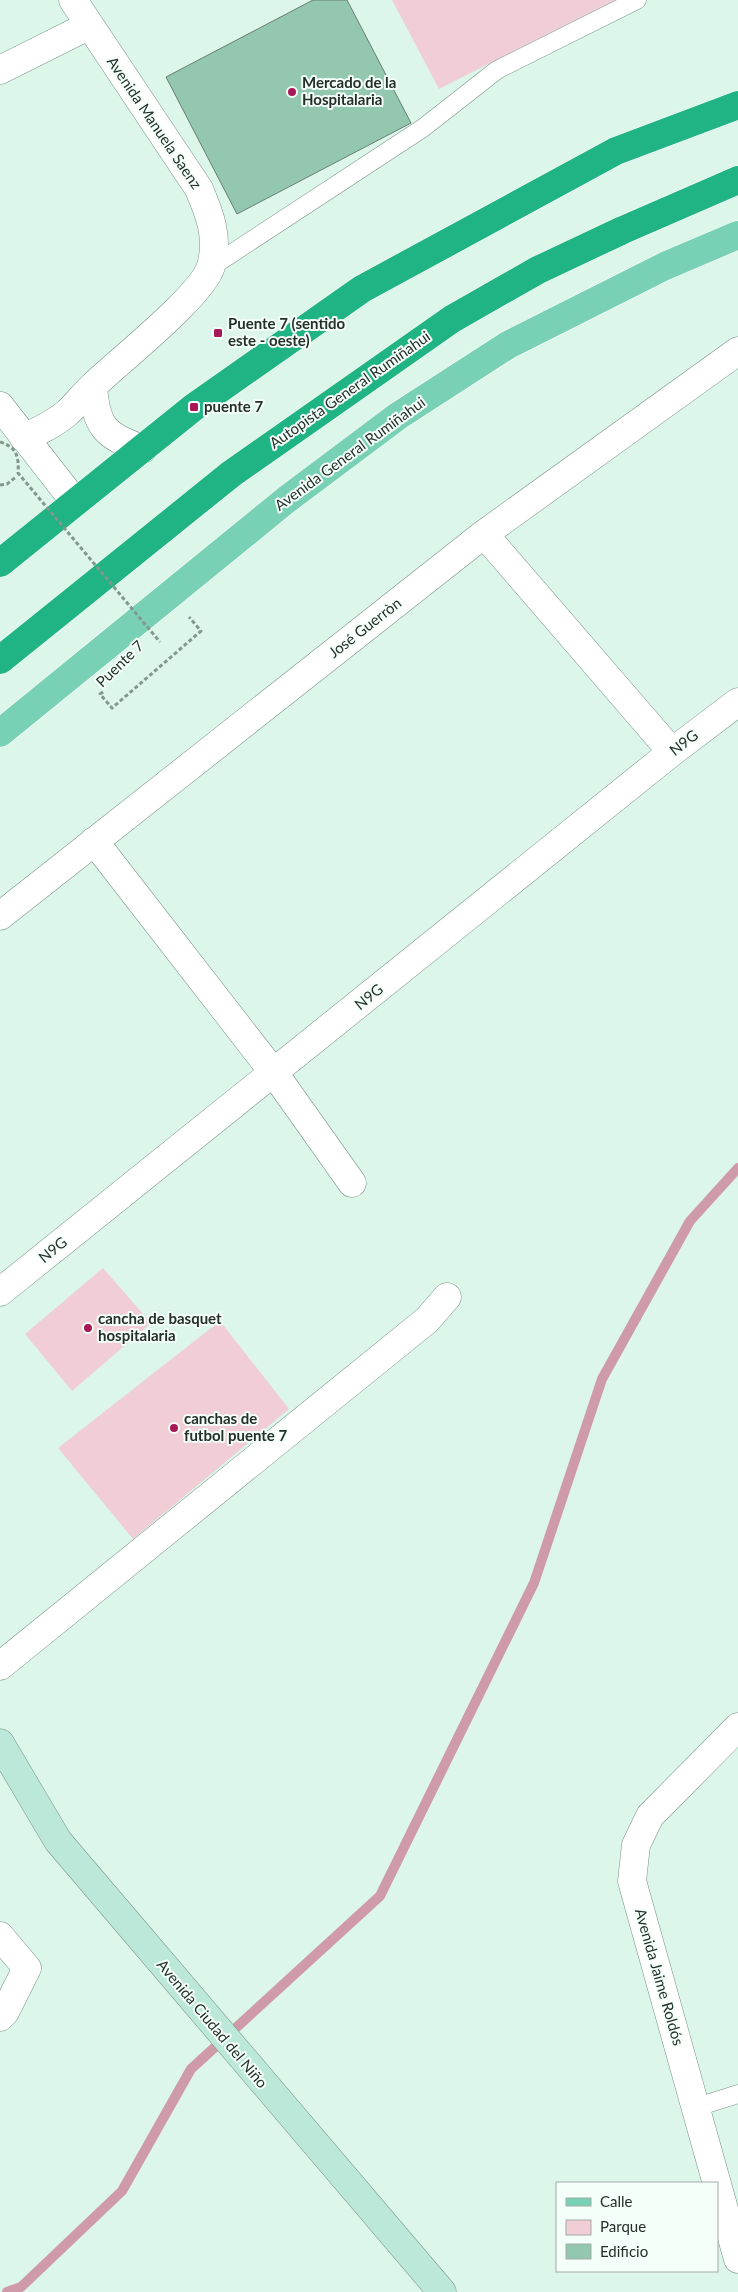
<svg xmlns="http://www.w3.org/2000/svg" width="738" height="2292" viewBox="0 0 738 2292" font-family="Lato,sans-serif">
  <rect width="100%" height="100%" fill="#dcf6e9"/>
  <path fill="#f1ced6" d="M392,0H615L439,89Z
    M103,1268L151,1323L72,1391L25,1334Z
    M220,1321L289,1409L133,1539L58,1448Z"/>
  <g fill="none" stroke-linecap="round" stroke-linejoin="round">
    <path stroke="#cf9ba9" stroke-width="10" d="M7,2292L21,2287L122,2191L191,2069L380,1896L534,1583L602,1379L690,1221L738,1168"/>
  </g>
  <path fill="#93c7af" stroke="#677f74" d="M313,0H347L411,123L237,214L166,77Z"/>
  <g fill="none" stroke-linecap="round" stroke-linejoin="round">
    <defs>
      <path id="lane" d="M211,267L423,128L497,70L637,0
        M697,2107L738,2094"/>
      <path id="street" d="M0,70L88,26
        M93,386C96,426 104,436 143,449
        M0,406L75,502
        M24,438C39,431 54,424 67,413C76,405 84,394 93,386C119,361 203,295 211,266C219,238 210,215 199,189L73,0
        M484,534L672,752
        M94,841L274,1073L352,1183
        M0,916L484,534L738,351
        M0,1292L672,752L738,702
        M0,1666L427,1320L447,1297
        M738,1727L650,1816L636,1845L632,1881L738,2259
        M0,1936L27,1968L5,2012L0,2017"/>
      <path id="secondary" d="M0,1743L58,1841L442,2292"/>
      <path id="primary" d="M0,733L286,500L398,416L508,345L665,266L738,235"/>
      <path id="highway" d="M0,563L194,407L362,289L616,151L738,105
        M0,660L231,474L452,319L538,270L623,230L738,180"/>
    </defs>
    <use href="#lane" stroke="#7a9286" stroke-width="19"/>
    <use href="#street" stroke="#7a9286" stroke-width="29"/>
    <use href="#secondary" stroke="#7a9286" stroke-width="29"/>
    <use href="#primary" stroke="#fff" stroke-width="29"/>
    <use href="#highway" stroke="#fff" stroke-width="29"/>
    <path stroke="#84978e" stroke-width="3" stroke-dasharray="4 2.5" stroke-linecap="butt" d="M0,485L7,484L16,477
      M103,692L100,694L112,708L201,631L189,617"/>
    <use href="#lane" stroke="#fff" stroke-width="18"/>
    <use href="#street" stroke="#fff" stroke-width="28"/>
    <use href="#secondary" stroke="#bce8da" stroke-width="28"/>
    <use href="#primary" stroke="#79d1b5" stroke-width="28"/>
    <use href="#highway" stroke="#20b384" stroke-width="28"/>
    <path stroke="#84978e" stroke-width="3" stroke-dasharray="4 2.5" stroke-linecap="butt" d="M0,442C17,447 19,457 18,473L160,642"/>
  </g>
  <g fill="#a71857" stroke="#f4fffa" stroke-width="2">
    <circle cx="292" cy="92" r="5"/>
    <rect x="213" y="328" width="10" height="10" rx="2.5"/>
    <rect x="189" y="402" width="10" height="10" rx="2.5"/>
    <circle cx="88" cy="1328" r="5"/>
    <circle cx="174" cy="1428" r="5"/>
  </g>
  <g text-anchor="middle" stroke-width="4" stroke-linejoin="round" paint-order="stroke">
    <g font-size="15" font-weight="bold" fill="#252f2a" stroke="#f4fffa" text-anchor="start">
      <text x="302" y="88">Mercado de la<tspan x="302" dy="17">Hospitalaria</tspan></text>
      <text x="228" y="329">Puente 7 (sentido<tspan x="228" dy="17">este - oeste)</tspan></text>
      <text x="204" y="412">puente 7</text>
      <text x="98" y="1324">cancha de basquet<tspan x="98" dy="17">hospitalaria</tspan></text>
      <text x="184" y="1424">canchas de<tspan x="184" dy="17">futbol puente 7</tspan></text>
    </g>
    <g font-size="15" fill="#252f2a" stroke="#f4fffa">
      <text transform="translate(154 123) rotate(56)" y="5">Avenida Manuela Saenz</text>
      <text transform="translate(350 390) rotate(-35)" y="5">Autopista General Rumiñahui</text>
      <text transform="translate(350 454) rotate(-36)" y="5">Avenida General Rumiñahui</text>
      <text transform="translate(365 628) rotate(-38)" y="5">José Guerròn</text>
      <text transform="translate(120 664) rotate(-44)" y="5">Puente 7</text>
      <text transform="translate(684 743) rotate(-38)" y="5">N9G</text>
      <text transform="translate(369 997) rotate(-39)" y="5">N9G</text>
      <text transform="translate(53 1250) rotate(-39)" y="5">N9G</text>
      <text transform="translate(659 1977) rotate(74)" y="5">Avenida Jaime Roldós</text>
      <text transform="translate(212 2024) rotate(50)" y="5">Avenida Ciudad del Niño</text>
    </g>
  </g>
  <rect x="556" y="2182" width="162" height="90" fill="#f4fffa" stroke="#a1aca7"/>
  <rect x="566" y="2198" width="25" height="8" fill="#79d1b5" stroke="#a1aca7"/>
  <text x="600" y="2207" font-size="15" fill="#252f2a">Calle</text>
  <rect x="566" y="2220" width="25" height="15" fill="#f1ced6" stroke="#a1aca7"/>
  <text x="600" y="2232" font-size="15" fill="#252f2a">Parque</text>
  <rect x="566" y="2244" width="25" height="15" fill="#93c7af" stroke="#a1aca7"/>
  <text x="600" y="2257" font-size="15" fill="#252f2a">Edificio</text>
</svg>
